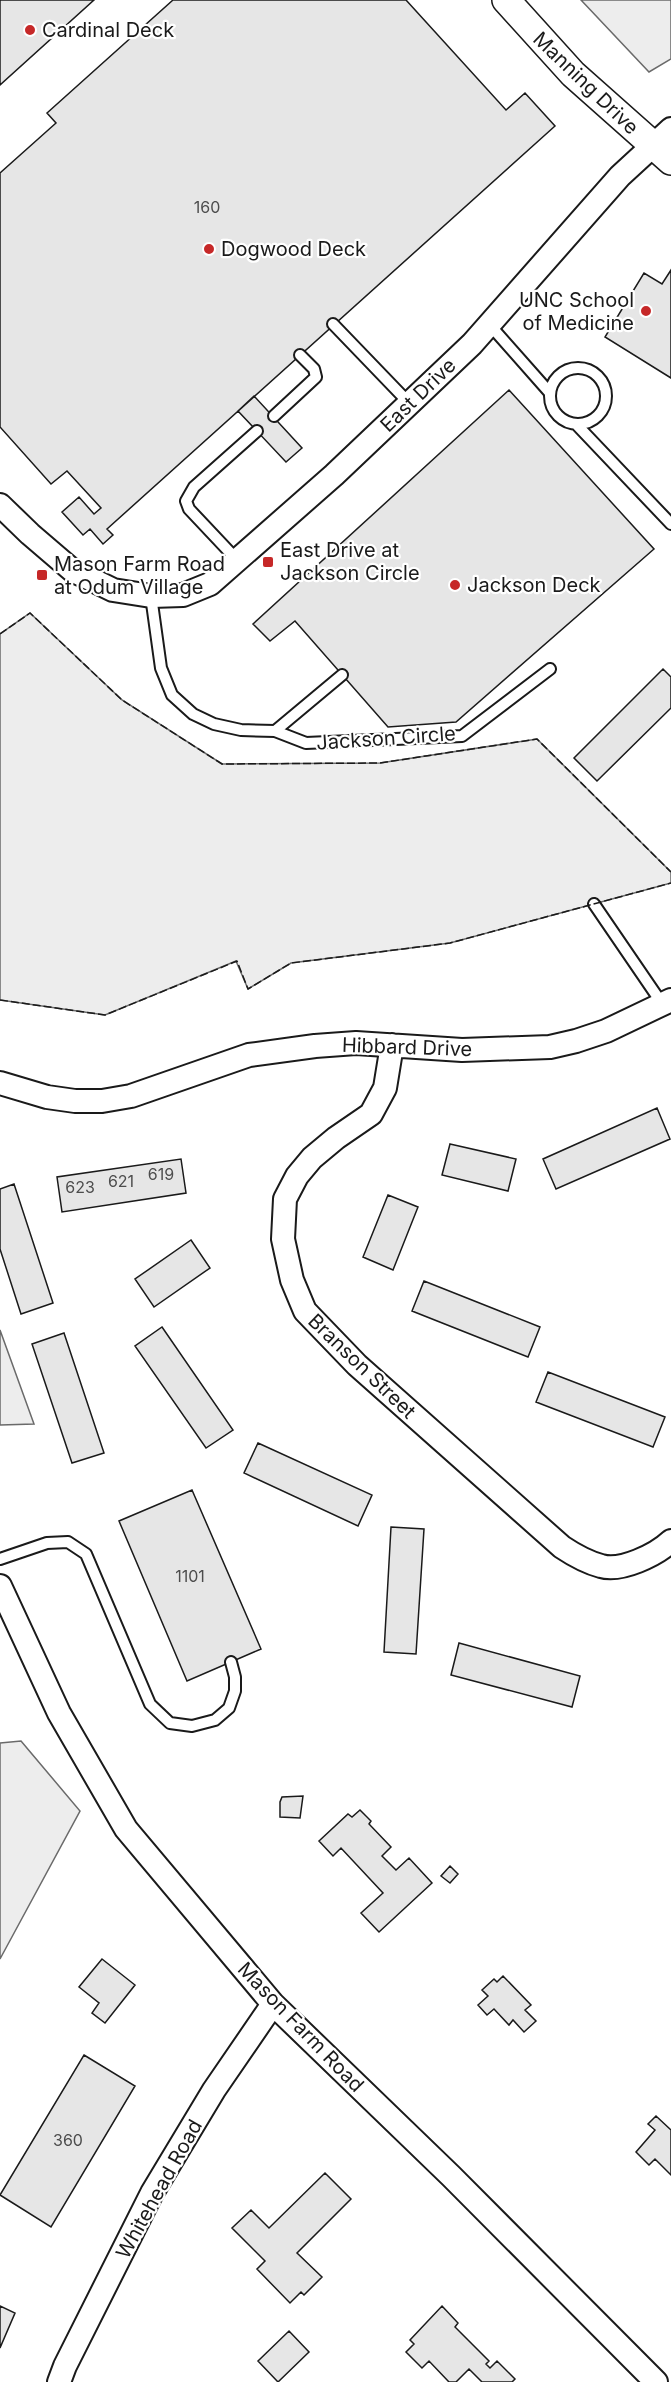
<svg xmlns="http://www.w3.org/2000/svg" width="671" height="2382" viewBox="0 0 671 2382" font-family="Inter,sans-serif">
  <rect width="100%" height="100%" fill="#fff"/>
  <path fill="#ededed" stroke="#6a6a6a" stroke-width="1.5" d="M581,0H671V59L649,72Z
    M30,613L122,700L222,764L380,763L537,739L671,872V883L450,943L291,963L248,989L236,961L105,1015L0,1000V634Z
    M0,1330L34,1424L0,1425Z
    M21,1741L80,1811L0,1959V1743Z"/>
  <path fill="#e6e6e6" stroke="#1a1a1a" stroke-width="1.5" d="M0,0H94L0,85Z
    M173,0H406L506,110L525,93L555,126L107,529L113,535L103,544L90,529L83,535L62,512L79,497L94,514L101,508L67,471L51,484L0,427V173L56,123L47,113Z
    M671,270V378L605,337L644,273L662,284Z
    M509,390L654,549L456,722L388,727L295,621L270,641L253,624Z
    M254,396L302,448L286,462L238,411Z
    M663,669L671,677V708L597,781L574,758Z
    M657,1108L670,1139L556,1189L543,1159Z
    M450,1144L516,1159L508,1191L442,1175Z
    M181,1159L186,1193L62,1212L57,1177Z
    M14,1184L53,1303L21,1314L0,1249V1189Z
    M388,1195L418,1207L393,1270L363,1257Z
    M191,1240L210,1268L154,1307L135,1279Z
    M424,1281L540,1327L528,1357L412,1311Z
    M162,1327L233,1430L206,1448L135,1346Z
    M64,1333L104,1453L72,1463L32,1344Z
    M548,1372L665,1417L653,1447L536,1402Z
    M258,1443L372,1495L358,1526L244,1473Z
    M192,1490L261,1649L187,1681L119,1521Z
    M391,1527L424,1529L416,1654L384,1652Z
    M459,1643L580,1676L572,1707L451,1675Z
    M303,1796L300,1818L280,1817V1802L282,1797Z
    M360,1810L371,1821L369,1824L391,1847L382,1856L396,1870L409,1858L432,1883L379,1932L361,1913L383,1893L341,1848L333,1856L319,1841L348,1814L352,1817Z
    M450,1866L458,1874L450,1883L441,1876Z
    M102,1959L135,1985L105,2023L92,2013L99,2003L79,1987Z
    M503,1976L531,2005L525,2010L536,2021L524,2032L513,2020L509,2025L494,2009L487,2015L478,2005L488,1996L482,1990L494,1979L497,1982Z
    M84,2055L135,2086L51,2227L0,2195Z
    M656,2116L671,2130V2175L655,2159L649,2165L636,2152L655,2130L648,2124Z
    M325,2173L351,2199L297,2253L322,2277L304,2295L301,2292L290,2303L257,2269L265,2261L232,2228L251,2210L269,2228Z
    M0,2306L15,2313L0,2348Z
    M442,2306L458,2323L455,2327L489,2361L486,2364L490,2368L497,2361L515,2379L512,2382H482L469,2369L456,2382H449L429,2361L422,2368L406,2352L414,2344L410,2340Z
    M289,2331L309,2352L278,2382L258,2361Z"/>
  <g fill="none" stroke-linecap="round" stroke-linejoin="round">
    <defs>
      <path id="service" d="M333,324L410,404
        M489,324L550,393
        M550 396a28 28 0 1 1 56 0a28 28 0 1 1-56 0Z
        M274,416L316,377L314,369L300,355
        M576,424L671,524
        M238,561L189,509L186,501L194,487L257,431
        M151,596L161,668L172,695L193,714L214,724L241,730L275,731L306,743L462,736L550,669
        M275,731L342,675
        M594,904L663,1005
        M0,1559L47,1543L68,1542L86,1554L150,1704L170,1723L192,1726L215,1720L229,1708L235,1691V1677L231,1662"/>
      <path id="minor" d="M0,505L30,534L72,570L113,590L151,596L183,595L210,584L334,475L472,344L620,176L671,129
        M392,1045L385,1088L371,1114L336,1138L312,1158L297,1176L285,1199L283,1239L292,1280L305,1311L357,1365L562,1547C574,1555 586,1562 601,1566C621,1572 656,1555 671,1541
        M0,1083L47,1097L75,1101H102L131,1096L249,1055L315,1046L356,1043L462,1050L550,1047L576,1041L606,1031L671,1000
        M0,1586L59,1713L126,1829L273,2004L451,2176L656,2382
        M59,2382L65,2366L152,2193L214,2090L273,2004"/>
      <path id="tertiary" d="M506,0L573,74L671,161"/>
    </defs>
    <use href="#service" stroke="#1a1a1a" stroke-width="14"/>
    <use href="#minor" stroke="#1a1a1a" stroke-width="26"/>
    <use href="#tertiary" stroke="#1a1a1a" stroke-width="30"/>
    <use href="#service" stroke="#fff" stroke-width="10"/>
    <use href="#minor" stroke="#fff" stroke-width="22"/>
    <use href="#tertiary" stroke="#fff" stroke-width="27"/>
    <path stroke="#1a1a1a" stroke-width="1.5" stroke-dasharray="8 3" stroke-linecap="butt" d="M0,634L30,613L122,700L222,764L380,763L537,739L671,872
      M0,1000L105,1015L237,961L248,989L291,963L450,943L671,883"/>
  </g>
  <g fill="#c62828" stroke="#fff" stroke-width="2">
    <circle cx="30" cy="30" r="6"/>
    <circle cx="209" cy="249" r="6"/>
    <circle cx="646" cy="311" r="6"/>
    <rect x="262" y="556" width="12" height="12" rx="3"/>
    <rect x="36" y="569" width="12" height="12" rx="3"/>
    <circle cx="455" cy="585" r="6"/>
  </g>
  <g text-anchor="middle" stroke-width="4.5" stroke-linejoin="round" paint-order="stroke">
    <g font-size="16" fill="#4d4d4d">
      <text x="207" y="213">160</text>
      <text x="161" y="1180">619</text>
      <text x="121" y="1187">621</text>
      <text x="80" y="1193">623</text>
      <text x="190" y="1582">1101</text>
      <text x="68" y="2146">360</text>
    </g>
    <g font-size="20" fill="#1a1a1a" stroke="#fff" text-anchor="start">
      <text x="42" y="37">Cardinal Deck</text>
      <text x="221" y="256">Dogwood Deck</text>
      <text x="634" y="307" text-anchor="end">UNC School<tspan x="634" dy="23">of Medicine</tspan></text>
      <text x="280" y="557">East Drive at<tspan x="280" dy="23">Jackson Circle</tspan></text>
      <text x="54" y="571">Mason Farm Road<tspan x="54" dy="23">at Odum Village</tspan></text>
      <text x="467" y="592">Jackson Deck</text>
    </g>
    <g font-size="20" fill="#1a1a1a" stroke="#fff">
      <text transform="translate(586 83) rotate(44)" y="7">Manning Drive</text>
      <text transform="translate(418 395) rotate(-44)" y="7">East Drive</text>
      <text transform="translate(386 738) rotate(-4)" y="7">Jackson Circle</text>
      <text transform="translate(407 1047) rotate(2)" y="7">Hibbard Drive</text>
      <text transform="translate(362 1366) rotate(44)" y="7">Branson Street</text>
      <text transform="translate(301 2027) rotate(46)" y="7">Mason Farm Road</text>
      <text transform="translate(159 2189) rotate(-61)" y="7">Whitehead Road</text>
    </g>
  </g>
</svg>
